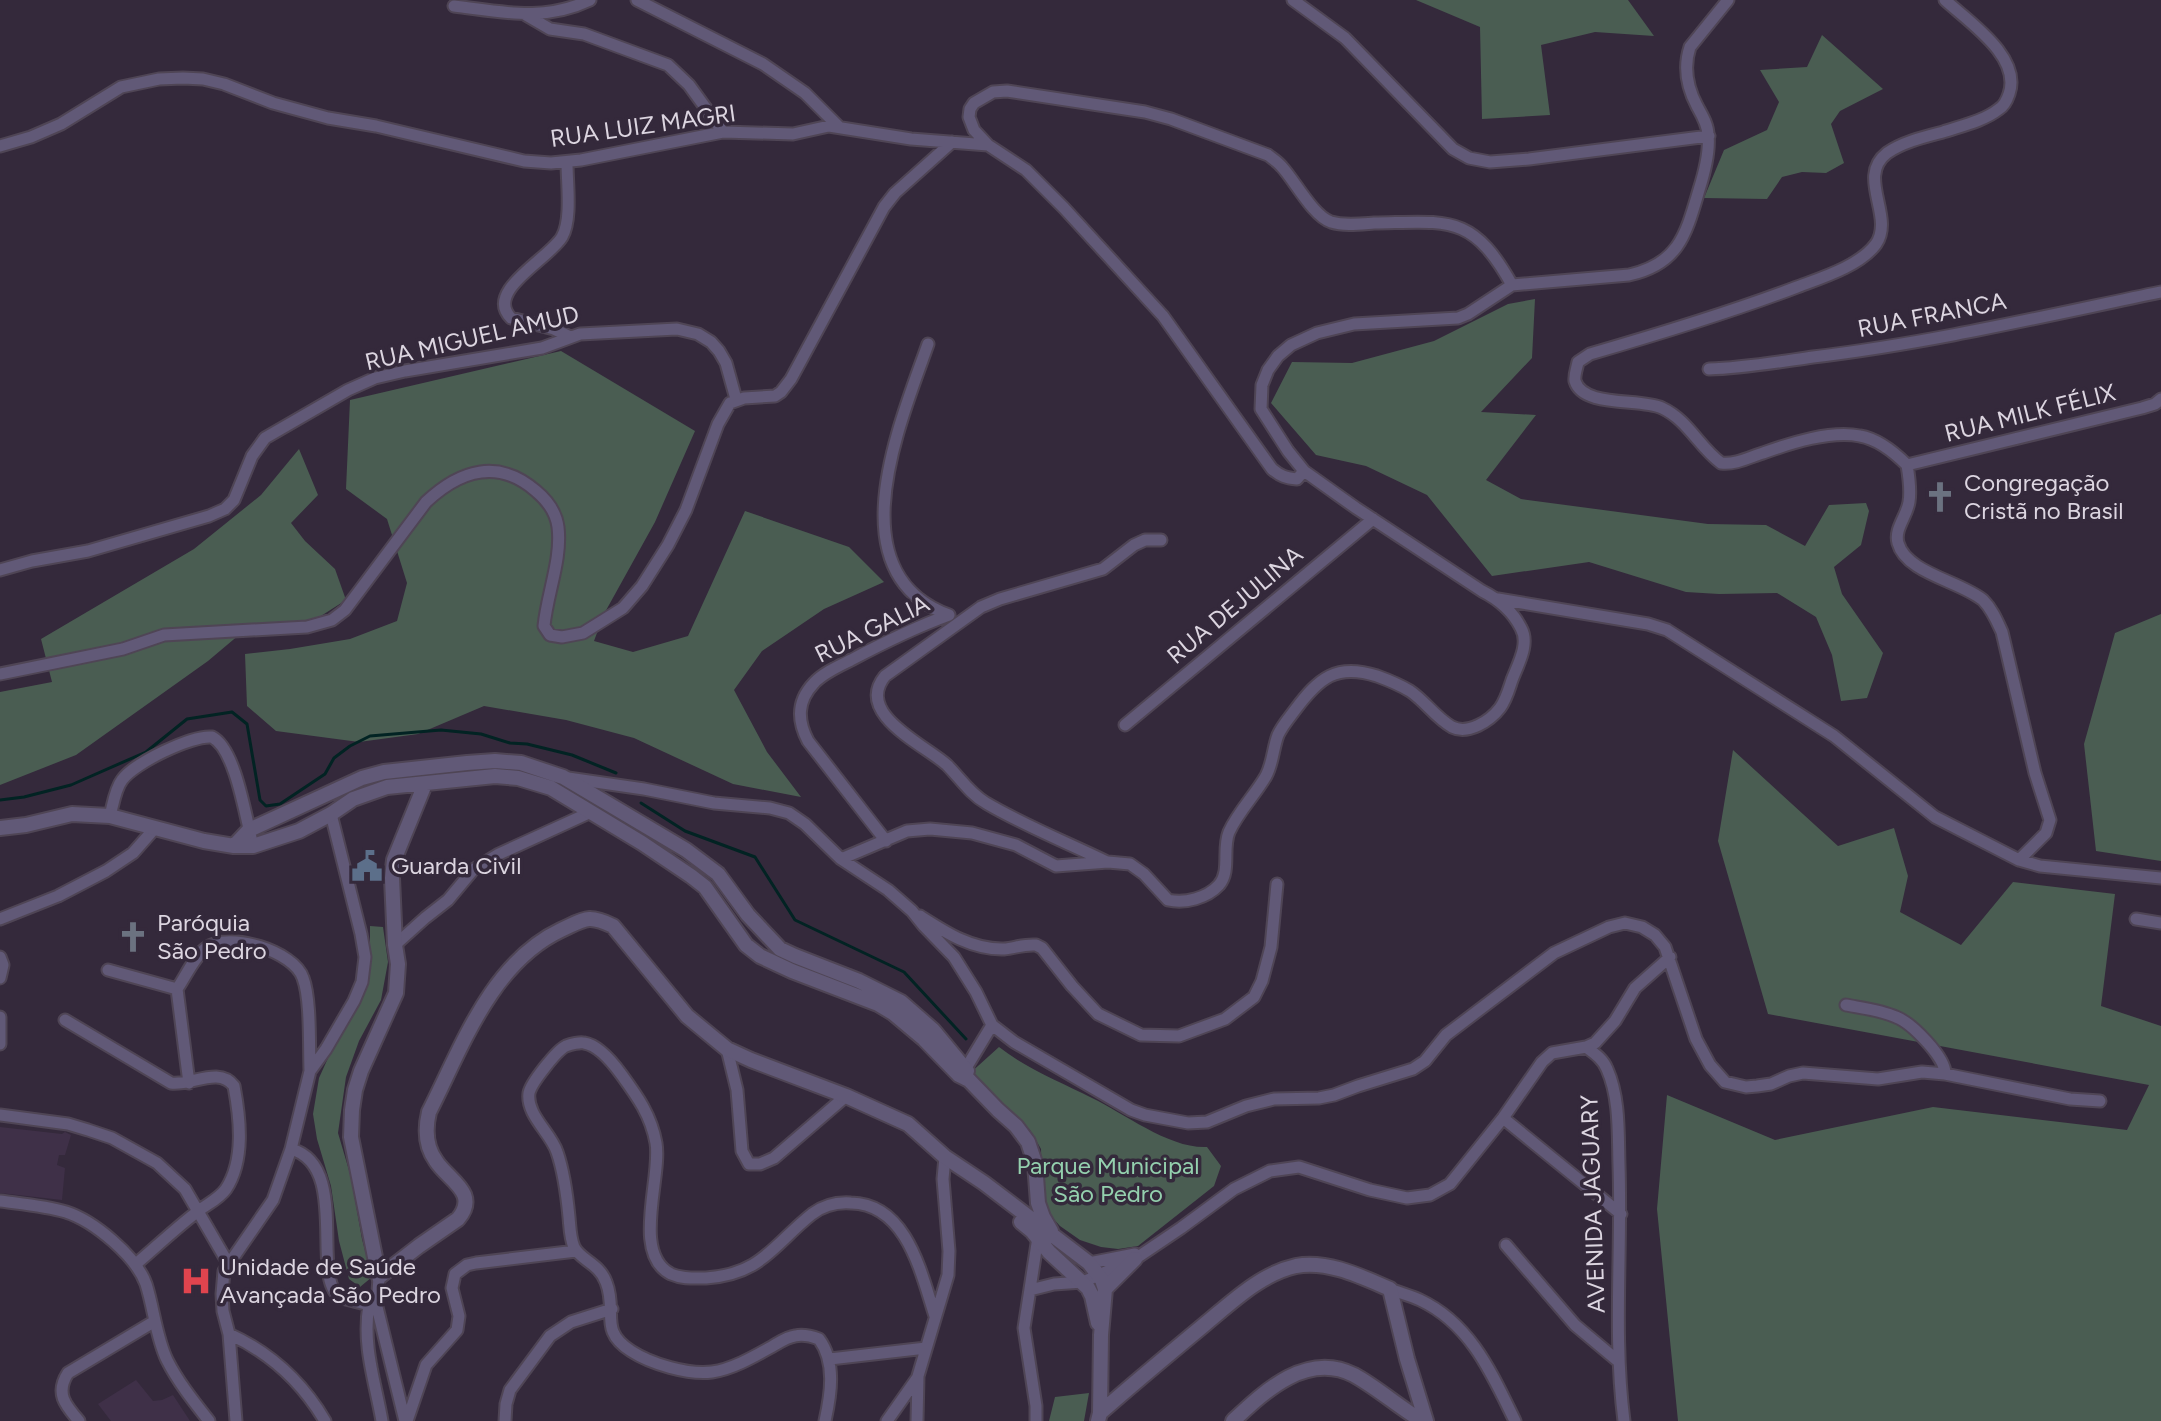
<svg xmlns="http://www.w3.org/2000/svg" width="2161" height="1421" viewBox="0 0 2161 1421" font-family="Figtree,sans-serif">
  <rect width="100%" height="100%" fill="#34293b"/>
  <path fill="#3f3048" d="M0,1127L62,1134L65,1132L71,1135L65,1155H59L57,1165L65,1168L62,1200L0,1193Z
    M136,1380L153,1401L162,1400L173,1395L190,1421H111L98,1404Z"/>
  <path fill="#4a5d52" d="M1416,0H1628L1654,36L1595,32L1541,45L1550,115L1482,119L1480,27Z
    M1822,35L1883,89L1840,111L1831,124L1844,163L1826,173L1802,172L1782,177L1767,199L1704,198L1724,150L1767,130L1779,102L1760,70L1807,67Z
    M1535,299L1532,358L1481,412L1536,415L1486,480L1521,499L1708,524L1766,525L1805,546L1829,505L1866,503L1869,511L1861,545L1834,567L1842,594L1883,653L1867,698L1841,701L1832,655L1816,617L1777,593L1719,594L1686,592L1589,562L1492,576L1427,495L1366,466L1316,455L1271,403L1292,362L1352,363L1434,341L1508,304Z
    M561,351L695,431L655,522L604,614L594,641L633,652L688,636L745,511L849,547L884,582L824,609L762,651L734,690L767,752L801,797L733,784L634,738L566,720L484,706L418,734L359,742L276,731L247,706L245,654L290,649L350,639L397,621L407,583L387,519L346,489L350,400Z
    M299,449L318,495L291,523L305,541L335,569L346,600L313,621L246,629L208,661L76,755L0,785V692L52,682L41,639L194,549L261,495Z
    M2161,614V861L2096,851L2084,744L2115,633Z
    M1733,750L1838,846L1894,828L1908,876L1900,912L1961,945L2013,882L2115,894L2101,1006L2161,1026V1421H1678L1657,1209L1667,1095L1775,1140L1933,1107L2127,1130L2149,1085L1768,1014L1718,841Z
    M370,926L383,927L388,962L381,1000L359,1041L346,1077L338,1133L351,1177L362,1239L372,1277L360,1287L349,1279L339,1241L331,1186L317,1139L313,1114L319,1078L333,1047L360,1004L370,959Z
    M999,1047C1027,1069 1061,1082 1092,1098C1125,1114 1170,1149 1207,1147L1221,1166L1214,1186L1138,1246L1118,1249L1101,1247L1080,1240L1060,1226L1048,1213L1042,1196L1041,1149L1030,1130L968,1075Z
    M1089,1393L1084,1421H1049L1055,1397Z"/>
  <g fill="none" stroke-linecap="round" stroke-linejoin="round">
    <path stroke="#022323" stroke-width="3" d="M0,800L24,797L71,785L146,752L187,719L232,712L247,724L260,800L266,806L280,804L325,774L334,758L350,746L370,736L441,730L481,734L510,743L527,744L572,755L616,773
      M641,803L685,831L755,857L795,920L904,972L966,1039
      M374,1353L384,1404"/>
    <defs>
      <path id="minor" d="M637,0L763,64L805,93L838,126
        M1293,0L1345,38L1453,149L1469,158L1490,162L1529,159L1709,136
        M454,6C503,12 544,22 590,0
        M526,15L550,29L584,34L668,65L689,85L723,132
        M0,146L31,137L61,124L121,87L159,79L183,78L203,79L224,84L273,103L328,118L376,126L524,161L551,163L581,160L723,132L793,134L829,126L911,139L988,145
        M567,163C567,183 572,220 562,237C549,259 484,291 511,318L554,329L570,337
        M928,344C900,424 835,573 949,615
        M1709,369C1744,368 1778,362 1813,357C1930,343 2045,316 2161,292
        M1907,465L2142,408L2155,404L2161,399
        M1304,471L1297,479C1286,478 1280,476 1272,469L1163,316L1064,208L1026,170L988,145L974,130L969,117L970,109L974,103L993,92L1007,91L1145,112L1171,119L1268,155C1273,159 1278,162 1282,167C1295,181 1313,216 1331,222C1344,226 1360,224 1374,223C1448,222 1472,213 1512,285
        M0,570L32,561L88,551L209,516L225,509L234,500L252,456L265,438L348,390L375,378L405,371L542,348L580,334L677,329L698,334L711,342L719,351L726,363L736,399
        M1498,599L1648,624L1667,630L1834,736L1935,817L2019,860L2046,833L2050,820L2035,773L2002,632C1997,621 1992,609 1983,600C1960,581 1906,573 1898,543C1894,529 1907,516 1909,502C1911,490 1909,477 1907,465C1895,453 1878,439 1860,436C1831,430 1791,443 1763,453C1750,457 1735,465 1721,463C1699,447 1688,420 1662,408C1641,398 1583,408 1575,381C1574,375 1577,368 1578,362L1590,354C1659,334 1729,313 1797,287C1821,278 1860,266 1876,244C1895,216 1856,177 1887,153C1903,142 1924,137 1943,132C1961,126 1984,121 1999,109C2004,106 2007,100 2009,94C2022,57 1969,22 1945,0
        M0,674L123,649L164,635L307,627L332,620L345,610L426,502C460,470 498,458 536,491C548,501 556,512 558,527C562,559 547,594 544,626L550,635L562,637L583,633L623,608L642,586L668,545L686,510L718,424L730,403L744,398L775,396L781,392L791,379L884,207L895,193L952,142
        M1125,725L1373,519
        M568,778L644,789L714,803L770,808L789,813L805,824L841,859L888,890L912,911L924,926L954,957L976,992L992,1025L1014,1042L1131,1110L1145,1115L1188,1123L1207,1122L1246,1106L1274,1099L1319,1098L1334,1095L1358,1086L1413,1069L1425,1061L1446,1035L1554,953L1609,927L1625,923L1642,927L1655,935L1665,947L1696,1039L1710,1065L1725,1082L1746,1087L1757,1086L1771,1084L1789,1076L1803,1073L1878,1079L1922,1072L1945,1074L2070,1099L2100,1101
        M110,816C113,805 115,789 122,780C134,763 192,735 212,737C236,749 246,820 253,846
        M886,841L808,741C797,720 797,701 814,683C823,673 839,666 851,660C885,642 913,628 949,615
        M841,859L907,831L930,829L972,833L1016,845L1056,866L1108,862L1130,864L1144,874L1168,900C1185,904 1207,898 1219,885C1231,871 1222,849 1229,832C1238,812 1255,795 1266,776C1273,763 1273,748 1278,735C1282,726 1289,718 1295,710C1319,678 1336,663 1377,676C1388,680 1400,685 1410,691C1425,701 1436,718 1452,727C1468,735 1490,721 1500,708C1506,700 1509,689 1512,680C1518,664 1530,644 1521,628C1513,612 1498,599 1482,591L1356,508L1304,471L1288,451L1261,409L1262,385L1268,370L1278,356L1291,345L1317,333L1354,324L1458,318L1468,314L1512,285L1629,275C1679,264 1686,234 1699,190C1704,174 1710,152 1708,135C1708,125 1702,115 1697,106C1687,87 1683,68 1690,47L1728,0
        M2019,860L2040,866L2161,878
        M1107,862C1068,843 1023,825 986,803C970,794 960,778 947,765C925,745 854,714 885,676L981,607L1000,599L1103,569L1134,545L1145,540H1161
        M920,916C945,932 972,950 1004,949C1015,948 1024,944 1036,945L1042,948L1072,986L1098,1014L1141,1035L1179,1036L1225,1019L1254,997L1262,981L1271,947L1277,884
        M0,919L58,896L106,871L133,853L155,828
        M2136,919L2161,923
        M395,945L425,918L448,900L473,870L499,854L591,812
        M0,957L3,965L0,978
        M108,970L177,989
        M177,989C186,976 194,957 206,948C229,931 294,951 303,978C311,999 309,1046 310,1070
        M177,989L189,1083
        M1846,1005C1862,1008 1881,1010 1896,1017C1912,1023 1946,1058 1945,1074
        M0,1017V1044
        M65,1020L171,1083C191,1086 219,1066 234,1086C240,1118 245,1160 226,1189C219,1199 207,1204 197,1212C176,1228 156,1247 136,1264
        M1586,1047C1594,1053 1603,1059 1607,1069C1620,1098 1618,1134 1619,1165C1622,1250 1613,1336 1624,1421
        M727,1049L737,1090L742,1151L749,1164H760L774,1158L846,1096
        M960,1074L966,1068L992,1025
        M0,1115L68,1124L88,1130L112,1138L157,1163L185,1189L228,1263
        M1503,1118L1621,1214
        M291,1149C352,1166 308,1282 342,1298L377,1307
        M0,1201C22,1204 45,1206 66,1212C94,1221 136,1256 146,1284C154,1309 156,1337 167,1360C178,1382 194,1402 209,1421
        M1506,1245L1575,1325L1618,1361
        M1089,1263L1135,1254
        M379,1277L377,1307L405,1421
        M1390,1289C1400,1293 1411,1296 1420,1300C1471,1324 1492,1374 1515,1421
        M1030,1290L1054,1284L1083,1282L1135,1259L1181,1228L1234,1189L1270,1171L1299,1167L1370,1190L1407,1198L1430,1195L1450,1184L1503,1118L1542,1062L1552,1053L1586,1047L1595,1043L1615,1021L1635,988L1670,957
        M369,1305C362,1345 375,1381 382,1421
        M229,1334C271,1353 302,1382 325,1421
        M830,1359L926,1348
        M79,1421C65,1405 55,1393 68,1373L155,1321
        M236,1421L229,1334L223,1311L222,1294L224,1271L273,1200L291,1149L310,1071L326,1049L354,1001L362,982L365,957L361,934L331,814
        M407,1421L426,1365L457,1330L459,1316L452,1288L455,1274L467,1265L476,1263L576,1251
        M505,1421L506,1404L510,1390L550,1336L571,1322L612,1309
        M825,1421C831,1394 836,1362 819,1339C811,1336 803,1334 795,1336C787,1337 780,1342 773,1346C755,1356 733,1369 712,1372C688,1375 651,1364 631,1351C598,1330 618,1312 606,1282C599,1263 580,1260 574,1247C570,1238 570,1227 569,1217C567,1196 564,1172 557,1152C551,1133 526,1115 529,1093C531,1083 557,1050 566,1046C571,1044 580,1042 584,1043C598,1045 613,1063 621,1074C637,1096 651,1115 656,1143C662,1177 631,1254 671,1274C682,1279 694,1278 706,1278C762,1274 773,1245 812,1214C824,1205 837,1202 851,1203C907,1204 921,1273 935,1316
        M887,1421L918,1377
        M917,1421L918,1376L948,1275L949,1251L943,1179L945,1157
        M1036,1421V1406L1024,1328L1038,1237"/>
      <path id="tertiary" d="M425,784L394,860L392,878L395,945L398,964L396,993L361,1071L355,1090L352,1110L351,1137L379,1277L419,1246L458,1219C480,1193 448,1180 436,1161C425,1146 425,1129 429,1112C462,1047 491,963 561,930C585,919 588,914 613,926L687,1016L727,1049L751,1060L846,1096L908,1124L945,1157L984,1183L1089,1263L1102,1280L1105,1289L1101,1335L1100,1413L1098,1421
        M0,828L26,825L72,814L110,816L204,841L234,846H253L299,831L331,814L353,799L387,787L495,776L518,778L551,788L642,843L691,876L705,887L746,945L760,956L792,971L878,1004L893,1013L924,1039L959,1075L969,1080L998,1110L1016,1126L1028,1142L1035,1163L1038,1203L1043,1217L1051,1231
        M234,846L249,830L362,778L384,772L467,763L495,761L521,763L563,777L686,850L718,874L748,915L780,949L795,956L859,981L901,1002L933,1030L967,1071
        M1021,1222L1032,1231L1049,1252L1088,1288L1092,1296L1098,1323
        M1105,1289L1135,1259
        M1100,1413C1134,1383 1169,1354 1204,1325C1231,1303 1260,1274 1296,1266C1328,1260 1362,1277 1390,1289L1407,1359L1426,1421
        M1233,1421C1265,1391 1307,1351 1354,1375C1376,1387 1399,1407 1422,1421"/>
    </defs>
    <use href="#minor" stroke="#4f4555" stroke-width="15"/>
    <use href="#tertiary" stroke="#4f4555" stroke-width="18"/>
    <use href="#minor" stroke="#615977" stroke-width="11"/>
    <use href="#tertiary" stroke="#615977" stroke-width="14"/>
  </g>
  <defs>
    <symbol id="church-bare" viewBox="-9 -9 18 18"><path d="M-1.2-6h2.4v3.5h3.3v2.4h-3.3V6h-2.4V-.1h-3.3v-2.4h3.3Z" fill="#6b7280" stroke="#34293b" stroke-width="2.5" paint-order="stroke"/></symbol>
    <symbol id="civic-bare" viewBox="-9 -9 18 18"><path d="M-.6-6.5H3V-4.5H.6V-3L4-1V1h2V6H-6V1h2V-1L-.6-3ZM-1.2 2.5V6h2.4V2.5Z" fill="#5c6f8a" stroke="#34293b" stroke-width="2.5" paint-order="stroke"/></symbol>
    <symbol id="hospital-bare" viewBox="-9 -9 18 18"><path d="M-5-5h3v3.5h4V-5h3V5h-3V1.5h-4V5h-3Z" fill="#e0444e" stroke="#34293b" stroke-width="2.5" paint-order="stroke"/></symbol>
  </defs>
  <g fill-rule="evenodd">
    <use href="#church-bare" x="1918" y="475" width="44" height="44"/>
    <use href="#civic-bare" x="345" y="844" width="44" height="44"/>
    <use href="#church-bare" x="111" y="915" width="44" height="44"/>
    <use href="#hospital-bare" x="174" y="1259" width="44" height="44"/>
  </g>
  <g text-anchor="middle" stroke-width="7" stroke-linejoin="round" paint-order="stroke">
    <g font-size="24" fill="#dcd5e0" stroke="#34293b">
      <text transform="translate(643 126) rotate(-8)" y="8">RUA LUIZ MAGRI</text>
      <text transform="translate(1932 315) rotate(-11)" y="8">RUA FRANCA</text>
      <text transform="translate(472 338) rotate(-13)" y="8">RUA MIGUEL AMUD</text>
      <text transform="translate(2030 413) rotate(-14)" y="8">RUA MILK FÉLIX</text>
      <text transform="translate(1235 605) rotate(-40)" y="8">RUA DEJULINA</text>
      <text transform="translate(872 629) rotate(-26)" y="8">RUA GALIA</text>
      <text transform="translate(1593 1204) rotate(-92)" y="8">AVENIDA JAGUARY</text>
    </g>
    <g font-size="24" fill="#dcd5e0" stroke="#34293b" text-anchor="start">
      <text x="1964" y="491">Congregação<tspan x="1964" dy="28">Cristã no Brasil</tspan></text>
      <text x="391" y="874">Guarda Civil</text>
      <text x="157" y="931">Paróquia<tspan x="157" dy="28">São Pedro</tspan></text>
      <text x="220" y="1275">Unidade de Saúde<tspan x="220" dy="28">Avançada São Pedro</tspan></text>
    </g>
    <g font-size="24" fill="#94d0ae" stroke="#34293b">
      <text x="1108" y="1174">Parque Municipal<tspan x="1108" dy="28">São Pedro</tspan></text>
    </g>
  </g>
</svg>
